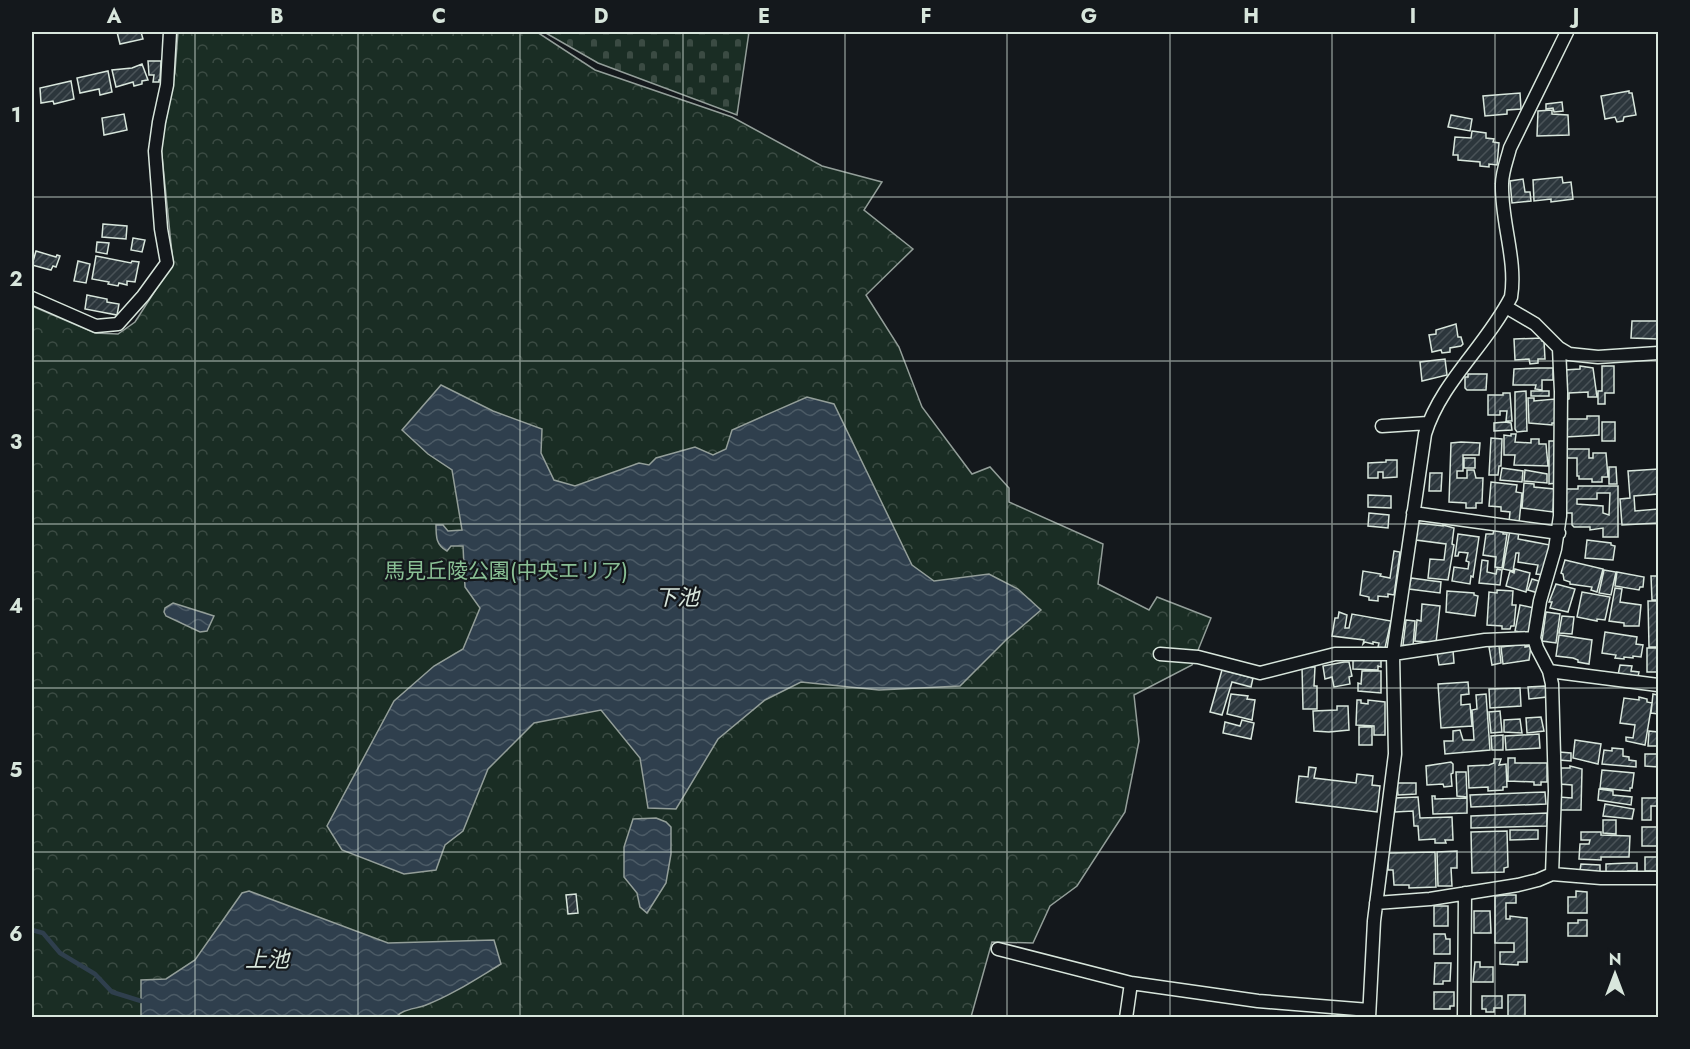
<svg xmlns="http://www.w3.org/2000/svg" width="1690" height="1049" viewBox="0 0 1690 1049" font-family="Jost,'Noto Sans JP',sans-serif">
  <defs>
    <pattern id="cemetery-stones" width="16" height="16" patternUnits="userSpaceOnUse" patternTransform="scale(1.5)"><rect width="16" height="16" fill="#1a2d24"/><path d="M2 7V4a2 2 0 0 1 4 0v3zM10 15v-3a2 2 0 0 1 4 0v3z" fill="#3b4b43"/></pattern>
    <pattern id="park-crowns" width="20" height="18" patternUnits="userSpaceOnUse" patternTransform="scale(1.5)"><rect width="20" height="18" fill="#1a2d24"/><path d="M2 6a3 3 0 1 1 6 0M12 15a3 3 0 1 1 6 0" fill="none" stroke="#3b4b43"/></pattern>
    <pattern id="water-waves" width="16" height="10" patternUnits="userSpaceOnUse" patternTransform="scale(1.5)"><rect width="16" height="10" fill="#2f3f4d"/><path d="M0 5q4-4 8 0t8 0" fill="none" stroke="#4c5b66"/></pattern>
    <pattern id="building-hatch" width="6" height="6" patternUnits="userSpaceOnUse" patternTransform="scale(1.5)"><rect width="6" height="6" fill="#2c363c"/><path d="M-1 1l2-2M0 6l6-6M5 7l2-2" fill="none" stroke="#4a5358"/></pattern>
  </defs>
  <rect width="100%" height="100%" fill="#14181c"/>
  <path fill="url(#cemetery-stones)" stroke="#939e99" stroke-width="1.5" d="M544,32H749L737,115L598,63Z"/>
  <path fill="url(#park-crowns)" stroke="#939e99" stroke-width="1.5" d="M178,32H537L595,70L732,117L822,166L882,182L864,210L913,249L866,295L899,347L922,407L972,474L990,467L1009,488V502L1103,544L1098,584L1149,610L1157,597L1211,618L1192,665L1134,695L1139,741L1125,812L1077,886L1050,906L1033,943L992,942L971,1017H32V306L95,333L118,334L135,322L173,263L161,146L175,72Z"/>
  <path fill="url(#water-waves)" stroke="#939e99" stroke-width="1.5" d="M441,385L493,411L542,429L541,453L554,480L575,486L639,463L649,465L656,458L695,447L713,455L726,449L732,430L807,397L834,404L912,565L934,581L989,574L1018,589L1041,610L1006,640L960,686L879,690L801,682L765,700L718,739L676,809L648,808L640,758L601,710L534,723L488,769L463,831L445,845L436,870L404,874L342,850L327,826L394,701L434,666L463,649L480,608L465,587L463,546H451L447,551C436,545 436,537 436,525H443L448,531L462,530L452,470L428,454L402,430Z
    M173,603L214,616L207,631L200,632L166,616L164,612L165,608Z
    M656,818L666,822L671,827V854L666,883L647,913L640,907L637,893L624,877V847L633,819Z
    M249,891L388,943L494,940L501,964C476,979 452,995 426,1005C416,1009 402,1009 396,1017H141V980L166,979L195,960L242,893Z"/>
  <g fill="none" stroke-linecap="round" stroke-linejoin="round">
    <path stroke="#2f3f4d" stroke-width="4.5" d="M32,930L43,933L60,953L95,974L112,992L141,1001"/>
  </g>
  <path fill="url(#building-hatch)" stroke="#d8e6dc" stroke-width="1.5" fill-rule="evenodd" d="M117,32H141L143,39L120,44Z
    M148,61H161L160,80H159V82H153L154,75H149Z
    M142,64L148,80L142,81V84L134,86L133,82L116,87L112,70L132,68Z
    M108,71L112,92L100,95L99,89L80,93L77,78Z
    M71,81L74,99L54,104L53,101L41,103L40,88Z
    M1629,91V93H1632L1636,115L1624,117L1623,121L1617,122L1615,117L1605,119L1601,96Z
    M1520,93L1521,109L1507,110V114L1485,116L1483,96Z
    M1562,102L1563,111L1554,112L1553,108L1546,109V104Z
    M1552,110V114L1568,115L1569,135L1537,136L1538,111Z
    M124,114L127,130L104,135L102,118Z
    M1451,115L1472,119L1470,131L1448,127Z
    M1472,131L1486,133V138L1494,139L1493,142L1499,143L1497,165L1489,164V167L1480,166V162L1458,160V155H1453L1455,137L1471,138Z
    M1562,177L1563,183L1571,182L1573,199L1551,202V199L1534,201L1533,180Z
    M1523,179L1525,192H1530L1531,201L1512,203L1510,181Z
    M103,224L127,226L126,239L102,237Z
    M133,238L145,240L142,252L131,250Z
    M97,242L109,243L107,254L96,252Z
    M36,251L56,257L57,255L60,256L56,267L53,266L51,270L32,265Z
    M96,256L131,263L132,261L139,262L135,282L127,281V285L119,283L118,286L108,284L109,282L92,279Z
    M78,261L90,264L86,283L74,281Z
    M87,295L107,299V302L119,304L117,315L85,309Z
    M1632,321H1658V339L1631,338Z
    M1456,324L1458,337H1461L1463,344L1461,346L1450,348V352L1442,353L1441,350L1432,352L1429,335L1436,334V330Z
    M1542,338V341H1544L1545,359H1538V363L1530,364L1529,359L1515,360L1514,339Z
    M1445,359L1447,375L1422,381L1420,362Z
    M1580,366L1593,368L1597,397H1588V392L1569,393V399L1565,400L1564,370L1580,369Z
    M1602,366H1614V393H1605V404H1598V391H1602Z
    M1538,368H1553V380H1542V390L1535,389L1536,385H1513L1514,369Z
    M1468,374H1487L1486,390H1467L1465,388V377H1468Z
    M1526,391L1527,431L1517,432L1515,429V392Z
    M1531,391H1549V396H1531Z
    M1503,393H1510L1512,421H1506L1507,411H1500V415H1488V395H1503Z
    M1528,398H1534V401L1555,399V423H1552V425L1529,423Z
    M1587,416H1599V435L1566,437V419H1587Z
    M1505,422L1511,423L1512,430L1494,431V423Z
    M1602,422H1615V441H1602Z
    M1511,434H1516L1515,442L1531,443V439H1539V444H1546L1548,466L1514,465L1515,455H1504V435L1511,436Z
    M1491,438L1502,439L1501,466H1499L1498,475H1489Z
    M1549,441H1556V483L1549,484Z
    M1461,442L1480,443L1479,455H1463V471H1457V478H1467V470H1474L1476,478H1483L1482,503H1476V508H1466V503L1449,502L1451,443Z
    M1564,449H1589V458H1593V453H1606L1608,477H1602V482H1592V479H1579V476H1577V458H1564Z
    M1464,458H1475V468H1464Z
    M1386,460H1397V477L1383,478V472H1378V478H1368V463L1386,462Z
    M1609,467H1616L1617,484H1609Z
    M1502,468L1523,471L1522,482L1500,480Z
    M1658,469V494L1634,496L1635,511L1658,509V523L1622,525L1620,499L1630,498L1628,471Z
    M1525,470L1547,474V483L1524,481Z
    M1430,473H1442L1441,491H1429Z
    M1491,482L1517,485L1516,492L1522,493L1519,523L1509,522L1510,512L1501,511V507L1489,506Z
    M1524,483L1534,484V487L1554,489L1553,512L1522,508Z
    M1578,486H1618V537H1603V528L1590,530V527H1574L1572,525V513H1565V489H1578ZM1597,493H1610L1609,515L1603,513V506L1577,504V499H1597Z
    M1368,495L1391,496V508L1368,507Z
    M1369,513L1389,515L1388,528L1368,526Z
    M1418,523L1443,526V525L1454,528L1452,544L1454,545L1448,580L1428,578L1430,559L1444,560L1446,544L1416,540Z
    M1494,530L1503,532V534H1507L1502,568L1495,567L1496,557L1483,555L1486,534H1493Z
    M1510,530L1519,531L1518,539L1550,545L1545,575L1536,574L1538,565L1518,562L1519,553H1516L1513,571L1503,569Z
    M1458,534L1479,537L1473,577L1471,576L1470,584L1452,581L1454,567L1468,569L1469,562L1466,561L1468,553L1459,552L1458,556H1455Z
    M1587,540L1611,543V545L1615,546L1613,560L1585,558Z
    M1394,551L1400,552L1394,595L1388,594V597L1378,596V601L1369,600V597L1360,595L1363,571L1381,574L1380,576L1390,578Z
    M1482,560L1488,561L1487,572L1496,574L1497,569L1502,570L1500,585L1479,583Z
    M1565,560L1603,569L1597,592L1591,590L1592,587L1570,584V582L1564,580L1563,574L1561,573Z
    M1515,569L1530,573L1526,592L1506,586L1510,571L1514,573Z
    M1604,570L1616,572L1611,595L1599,593Z
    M1617,572L1644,577L1643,587H1640L1639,590L1615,586Z
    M1651,576H1658V600H1652Z
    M1411,578L1441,582L1440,593L1409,589Z
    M1532,579L1542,582L1538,593L1528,590Z
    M1556,584L1575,589L1568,612L1550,608L1552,602H1549Z
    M1615,588L1622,589L1620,602L1641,605L1639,626H1624V623L1609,621Z
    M1497,590L1513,591L1512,605H1516L1514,626H1511L1510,629H1502V626L1487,625L1489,592L1497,593Z
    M1447,591L1474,593V595L1478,596L1475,616L1446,612Z
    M1582,592L1610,597L1605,620L1597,619V621L1577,617Z
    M1648,601H1658V647H1649Z
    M1422,604L1440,606L1436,643L1415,641L1417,620L1421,621Z
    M1520,605L1534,608L1529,634L1515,631Z
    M1339,612L1347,615L1345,628H1349L1352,614L1391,621L1385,648L1378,647L1379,643L1373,642V644L1365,642L1363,644L1364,640L1332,636L1335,618H1338Z
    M1546,612L1560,614L1556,643L1542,641Z
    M1562,616L1574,617L1572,634L1559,633Z
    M1406,620L1415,621L1413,646L1403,645Z
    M1605,632L1637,637L1636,644L1643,645L1641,657L1633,656V658L1624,657V659L1615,658L1616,655L1602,653Z
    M1559,635L1592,640L1589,664L1578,662V660L1573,658L1556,656Z
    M1525,644V647L1531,646L1529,660L1503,664L1501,647Z
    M1499,646L1501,663L1492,665L1489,647Z
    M1647,648H1658V672H1647Z
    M1453,650L1454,663L1439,665L1437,653Z
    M1353,656L1381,657V667L1378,666V670L1353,669Z
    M1344,662H1349L1352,676L1349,677L1350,684L1334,687L1332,677L1325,679L1323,666Z
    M1620,665L1632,666L1631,671L1639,672L1638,677L1618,675Z
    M1302,667H1315L1314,686H1317V709H1303Z
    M1222,670L1253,678L1251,687L1232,682L1222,715L1210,712Z
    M1362,671H1381V693L1358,691V683L1361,684Z
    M1468,682L1469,694L1461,695V705L1470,704L1472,726L1441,728L1438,684Z
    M1546,686L1547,697L1529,699L1528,687Z
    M1520,688L1521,706L1490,708L1489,689Z
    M1231,694L1248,696L1247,699L1255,700L1252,720L1227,714Z
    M1486,694L1490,750L1445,754L1444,741H1453V731L1460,730L1463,740H1474L1472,710L1477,709L1476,695Z
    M1653,694L1658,695V714L1651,713Z
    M1639,697L1647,699V702L1652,703L1645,745L1626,741V737L1633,738L1635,725L1620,723L1624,698L1639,700Z
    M1357,700H1361V703L1368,704V700L1385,702V735H1374V726L1356,725Z
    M1337,706H1348L1349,730L1329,732L1314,731L1313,711L1337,710Z
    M1500,711L1502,732L1491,733L1489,712Z
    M1541,717L1544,731L1527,733L1526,718Z
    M1520,719L1522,733L1504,732V720Z
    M1242,720L1254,723L1251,739L1223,733L1225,722L1240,726Z
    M1359,727H1372V745H1359Z
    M1649,731L1658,732V746H1648Z
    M1539,734L1540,748L1506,750L1505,736Z
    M1503,735V750H1492L1491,736Z
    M1575,740L1601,744L1598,764L1573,758Z
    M1612,748L1623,749V756L1629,757V760L1636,761V767L1602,764L1604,750L1612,751Z
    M1559,752L1571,753V761L1559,760Z
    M1645,754H1658V767L1645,766Z
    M1508,758H1515V763H1547V782H1541V785H1534V782L1508,781Z
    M1494,759H1501L1499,765L1506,764L1507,787H1503V790L1488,791V787L1469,788L1468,766L1489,765L1494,763Z
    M1451,762L1453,764V773L1451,774L1452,786L1444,787L1443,784L1427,785L1426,766Z
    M1570,766L1582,769L1581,810H1559V797L1572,798V785L1559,784V768H1570Z
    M1309,767L1316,768L1314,778L1356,783L1357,774L1373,776L1372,785L1380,786L1377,812L1296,802L1299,776L1308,777Z
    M1602,770L1634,773L1632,788H1630V791L1600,788Z
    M1456,772H1466L1467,797L1457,796Z
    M1397,783H1416V794L1398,795Z
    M1599,789L1613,791V795L1632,797L1631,805L1598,800Z
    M1545,792L1546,804L1471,807L1470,795Z
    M1432,796H1435V799L1467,798V813L1433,814Z
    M1418,797L1420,818L1452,817L1453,840H1445L1446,843H1435V839L1419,840L1418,826H1414L1413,811L1395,812L1394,798Z
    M1642,798H1658V806H1651V820H1642Z
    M1605,804L1634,809L1632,819L1603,816Z
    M1547,813V826L1471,828V816Z
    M1603,820H1616V834L1603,833Z
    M1642,827H1658V846H1642Z
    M1510,830H1538V839L1510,840Z
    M1507,831L1508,867L1504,868V872L1472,873L1471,832Z
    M1581,832H1601V835L1630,836L1629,857H1601V860L1579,859L1580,844H1589L1590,840H1581Z
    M1457,851V868H1451L1452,886H1438L1437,852Z
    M1435,852L1436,887L1409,888V885H1394L1393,870H1388V853Z
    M1645,857H1658V871H1645Z
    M1628,863H1637V871H1628V873H1606V864Z
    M1581,864L1600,865V872L1580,870Z
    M1576,891L1587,892V913H1568V897H1576Z
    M576,894L578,913L568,914L566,895Z
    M1508,895H1516V903H1506V919H1510V916L1527,918V962H1518V965L1500,964V952H1514V943H1495V896Z
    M1434,906H1448V926H1434Z
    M1474,911H1490L1491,933H1474Z
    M1578,920H1587V936H1568V923H1578Z
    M1434,934H1445L1446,939H1450V954H1434Z
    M1475,962H1480V967H1493V982H1473Z
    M1435,963H1451L1450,981H1443V984H1434Z
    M1434,992H1454V1006H1450V1009H1434Z
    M1508,995H1525V1016H1508Z
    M1482,996H1502V1008H1494V1012H1486V1009H1482Z"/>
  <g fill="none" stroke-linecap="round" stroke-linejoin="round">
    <defs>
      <path id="street" d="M32,298L96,326L118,324L143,296L167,263L161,229L155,151L159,122L167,85L170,32
        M1506,307L1535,324L1559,348L1569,354L1598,357L1658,353
        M1382,426L1428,423
        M1413,513L1559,533
        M1160,654L1198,657L1260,673L1335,654H1393L1485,640L1534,638
        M1549,671L1658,685
        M1552,874L1555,791L1552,684L1549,671L1537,648L1534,638L1540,601L1555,549L1560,516L1561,392L1559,348
        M1376,903L1430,899L1518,885L1538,880L1552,874L1601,878H1658
        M998,949L1131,983L1258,1001L1369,1010
        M1126,1018L1131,983
        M1369,1018L1374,921L1395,754L1393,654L1425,434C1441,382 1486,346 1511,297C1517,260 1501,222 1502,184C1502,172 1507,160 1510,148L1567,32
        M1464,1018L1465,893"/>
    </defs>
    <use href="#street" stroke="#d8e6dc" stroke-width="15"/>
    <use href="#street" stroke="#14181c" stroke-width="12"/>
  </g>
  <path fill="none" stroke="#d8e6dc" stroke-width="1.5" stroke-opacity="0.55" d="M195,32V1018M358,32V1018M520,32V1018M683,32V1018M845,32V1018M1007,32V1018M1170,32V1018M1332,32V1018M1495,32V1018M32,197H1658M32,361H1658M32,524H1658M32,688H1658M32,852H1658"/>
  <g text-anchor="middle" stroke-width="4.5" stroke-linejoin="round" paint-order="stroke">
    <g font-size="21" fill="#8ac095" stroke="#14181c">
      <text x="506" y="578">馬見丘陵公園(中央エリア)</text>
    </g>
    <g font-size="22" font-style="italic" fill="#d8e6dc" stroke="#14181c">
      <text x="677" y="605">下池</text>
      <text x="267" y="967">上池</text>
    </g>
  </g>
  <rect width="1690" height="1049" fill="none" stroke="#14181c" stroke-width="66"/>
  <g transform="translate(1615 974)" stroke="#14181c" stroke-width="4.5" paint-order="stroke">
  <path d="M0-4.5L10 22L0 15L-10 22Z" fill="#d8e6dc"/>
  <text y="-9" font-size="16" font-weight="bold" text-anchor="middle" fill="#d8e6dc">N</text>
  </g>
  <rect x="33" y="33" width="1624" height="983" fill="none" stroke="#d8e6dc" stroke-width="2"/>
  <g font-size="20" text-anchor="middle" font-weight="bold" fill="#d8e6dc">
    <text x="114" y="23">A</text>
    <text x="277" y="23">B</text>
    <text x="439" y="23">C</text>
    <text x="601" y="23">D</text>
    <text x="764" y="23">E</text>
    <text x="926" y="23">F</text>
    <text x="1089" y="23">G</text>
    <text x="1251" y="23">H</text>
    <text x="1413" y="23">I</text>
    <text x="1576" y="23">J</text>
    <text x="16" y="122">1</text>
    <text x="16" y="286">2</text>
    <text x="16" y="449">3</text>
    <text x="16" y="613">4</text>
    <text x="16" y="777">5</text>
    <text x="16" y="941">6</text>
  </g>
</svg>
